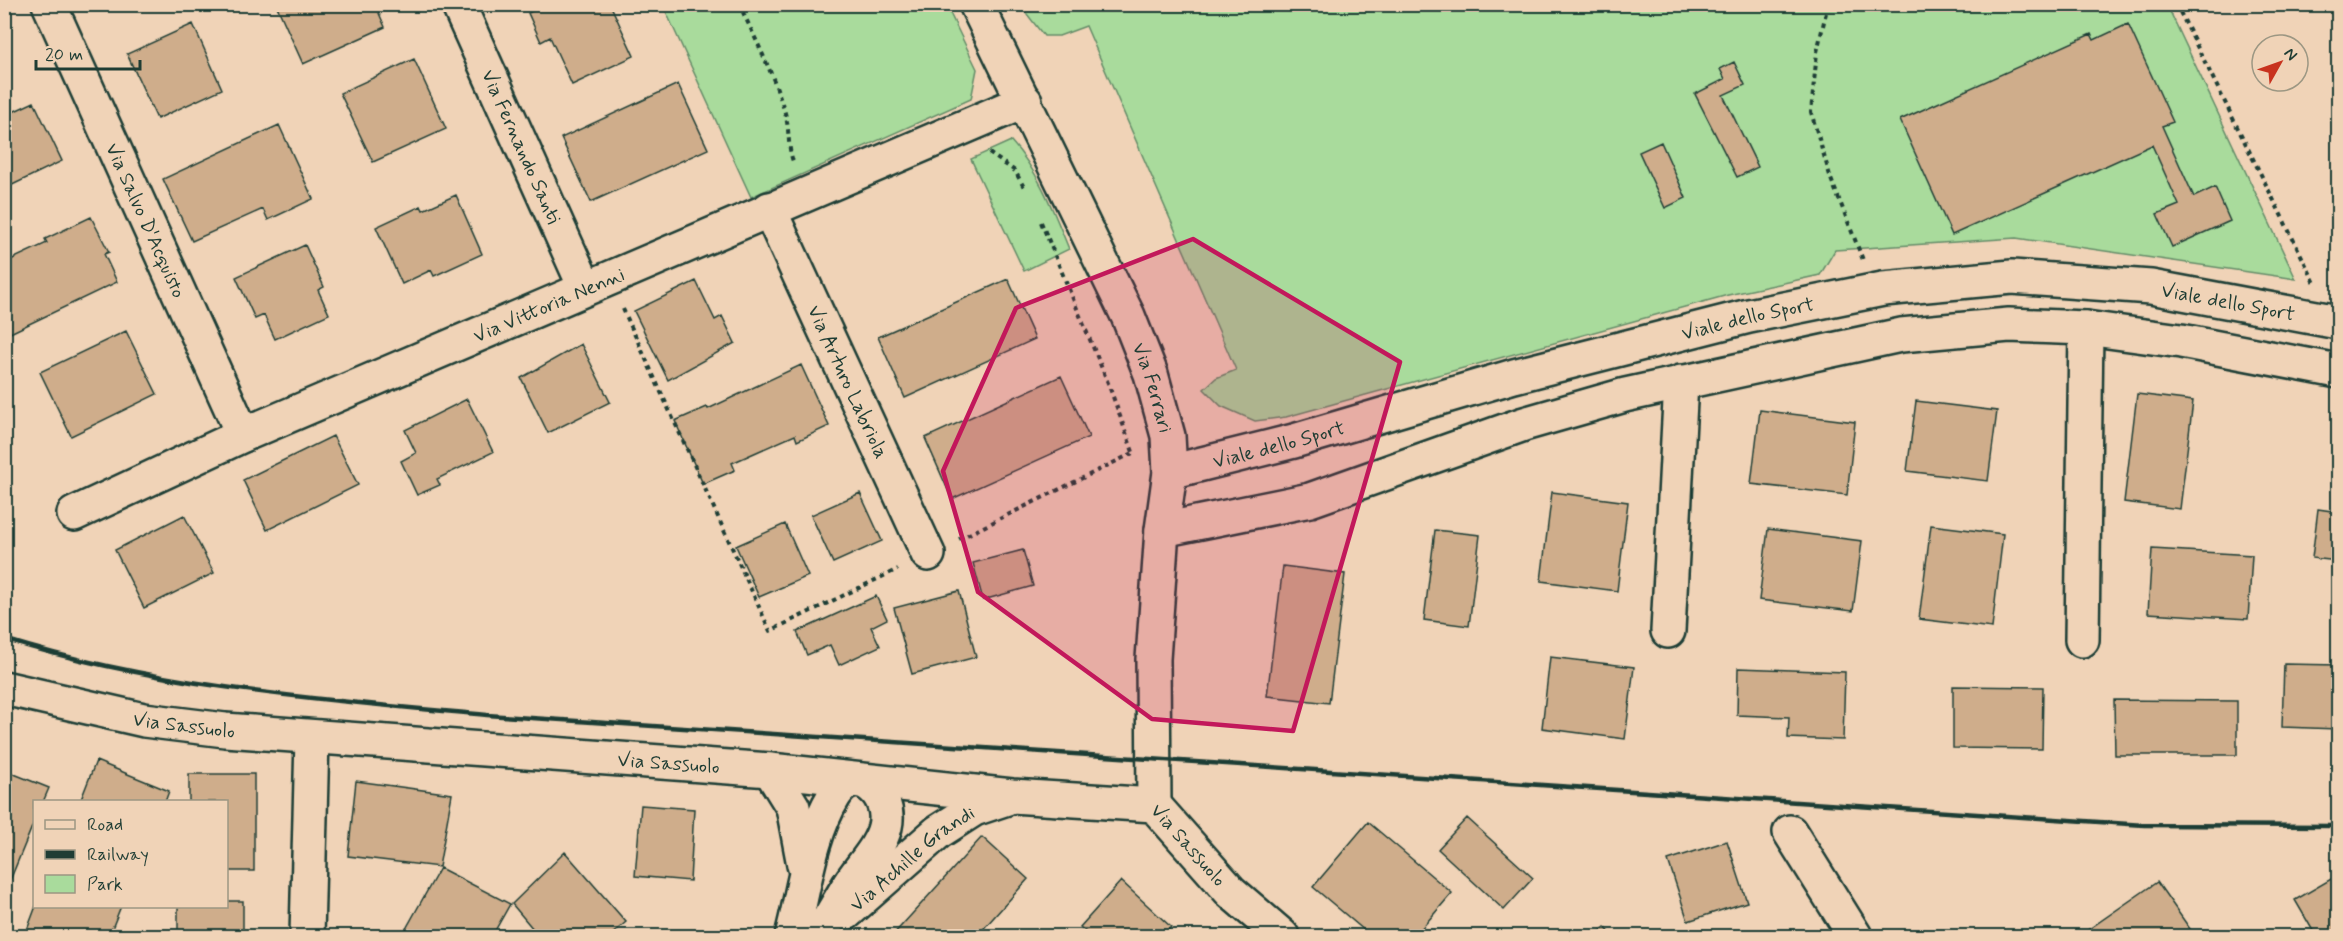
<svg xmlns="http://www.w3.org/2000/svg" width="2343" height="941" viewBox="0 0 2343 941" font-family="Mynerve,sans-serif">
  <rect width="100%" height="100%" fill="#f0d3b7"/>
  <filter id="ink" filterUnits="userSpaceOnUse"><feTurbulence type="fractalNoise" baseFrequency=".0167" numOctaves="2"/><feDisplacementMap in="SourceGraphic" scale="12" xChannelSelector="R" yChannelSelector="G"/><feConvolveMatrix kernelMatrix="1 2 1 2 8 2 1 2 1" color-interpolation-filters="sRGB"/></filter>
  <g filter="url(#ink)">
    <path fill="#a9db9c" stroke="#648c68" stroke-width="1.5" d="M663,5H946L977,69L971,99L751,197Z
      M1020,5H2167L2296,279L2016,238L1835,250L1820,275L1728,295L1286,417L1255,421L1221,406L1204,389L1216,378L1236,370L1086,26L1059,36H1044Z
      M1011,141C1039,172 1053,210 1069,249L1024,271L971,159Z"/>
    <path fill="#cfad8b" stroke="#1f3d34" stroke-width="1.5" d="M276,4H375L385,27L303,64Z
      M546,4H610L634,56L572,85L550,37L541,42L528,13Z
      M193,24L222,89L157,119L127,54Z
      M2128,24L2173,122L2162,126L2194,197L2215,187L2230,221L2172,247L2157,214L2179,205L2152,145L1952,235L1900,120L2091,34L2094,40Z
      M414,59L446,129L373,162L340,93Z
      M1734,62L1745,85L1723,95L1758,167L1737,177L1695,94L1725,79L1720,69Z
      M678,84L708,149L591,202L561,138Z
      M34,102L62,161L4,189V116Z
      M279,125L313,199L268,220L263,209L192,241L163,179Z
      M1661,142L1686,198L1665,208L1639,152Z
      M456,195L482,254L434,276L431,270L402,284L376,227L421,206L423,210Z
      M91,217L109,252L104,254L117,282L4,336V263L47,243L45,239Z
      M305,245L324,287L318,290L329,314L275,339L264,315L255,319L236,277Z
      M1008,279L1035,339L905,398L878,337Z
      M696,281L715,320L722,316L735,343L668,380L634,311Z
      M126,331L157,394L71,436L40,372Z
      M581,344L610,402L548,433L521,378Z
      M801,365L829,426L797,441L795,435L732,463L735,470L703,484L675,421L707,407L708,409Z
      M1061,376L1089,437L952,499L925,438Z
      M2137,394L2193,401L2180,509L2124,502Z
      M467,399L493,452L437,479L440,485L417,495L401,461L416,453L405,430Z
      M1916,401L1997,411L1988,481L1907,471Z
      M1760,410L1855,422L1847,495L1751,484Z
      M333,436L358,485L267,530L243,480Z
      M1552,492L1628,502L1617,591L1541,581Z
      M860,493L882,541L833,563L811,515Z
      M2318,509L2338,512V561L2312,558Z
      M184,515L214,573L144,608L115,550Z
      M785,524L808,576L759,597L736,546Z
      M1931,525L2003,534L1992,628L1919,619Z
      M1768,529L1862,541L1853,611L1759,600Z
      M1435,530L1480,535L1469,626L1424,620Z
      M2152,549L2252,555L2248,619L2148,613Z
      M1023,550L1033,586L983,600L973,563Z
      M1283,566L1345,574L1329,703L1267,696Z
      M959,591L976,657L912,674L894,608Z
      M876,596L887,619L871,627L880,646L839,665L830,645L807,655L797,632Z
      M1550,657L1634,667L1625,739L1542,728Z
      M2284,664L2338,665V729L2282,727Z
      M1738,668L1845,672L1843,740L1788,738L1789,717L1737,715Z
      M1953,686L2043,687L2042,749L1953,748Z
      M2114,700L2237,701V755H2115Z
      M96,761L169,791L165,802H80Z
      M4,770L49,788L43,802H34V822L4,895Z
      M189,774H254V871H226V802H189Z
      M356,781L452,794L439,867L348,856Z
      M641,805L694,809L690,881L635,876Z
      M1467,818L1533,878L1504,910L1438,849Z
      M1368,822L1452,893L1415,936H1371L1313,887Z
      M982,837L1028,879L977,936H892Z
      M1727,841L1747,902L1688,921L1668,860Z
      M565,852L626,922L610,936H539L512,904Z
      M440,868L510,904L492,936H402Z
      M2338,875V936H2316L2295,900Z
      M1121,881L1171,927L1162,936H1091L1080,927Z
      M2157,882L2195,936H2079Z
      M226,901H243V936H178V906H226Z
      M36,906H121L109,936H42L27,930Z
      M1605,927L1613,936H1594Z"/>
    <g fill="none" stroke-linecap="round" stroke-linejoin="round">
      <defs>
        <g id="street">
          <path id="s1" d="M49,4L243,435"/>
          <path id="s2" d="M458,4L585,287"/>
          <path id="s3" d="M976,4L1128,316L1151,374L1168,436L1170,472L1162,530L1153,659L1154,805"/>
          <path id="s4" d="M769,209L928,554"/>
          <path id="s5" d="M1170,472L1294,441L1514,376L1749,316L1883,289L2012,277L2151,287L2338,322"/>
          <path id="s6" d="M74,514L243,435L1025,101"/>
          <path d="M1162,530L1310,500L1524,424L1625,395L1901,335L2009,325L2086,328L2181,341L2338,371"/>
          <path d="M1668,631L1681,382"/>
          <path d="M2082,640L2086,328"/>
          <path id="s7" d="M4,688L144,720L225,730L770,770L1012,796L1154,805L1231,892L1282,936"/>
          <path d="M770,770L793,807L804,865"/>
          <path d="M1790,832L1855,936"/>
          <path id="s8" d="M846,913L938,832L974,809L1007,798"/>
          <path d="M307,936L312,738"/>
          <path d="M792,936C804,891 809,837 834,796C856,760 893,794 885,827C880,848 861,866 849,885C839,902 829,919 819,936"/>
        </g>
      </defs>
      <use href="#street" stroke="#1f3d34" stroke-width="38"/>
      <path stroke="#1f3d34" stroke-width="4" stroke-dasharray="4.5 4.5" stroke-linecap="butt" d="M739,4C756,40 774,75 785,113C790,130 787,147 794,164
        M1828,4L1817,52L1811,112L1831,179L1863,260
        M2176,4L2315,283
        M989,153L1015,171L1025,189
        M1041,222L1108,383L1133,452
        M623,309L770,631L898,569
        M959,539L1135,452"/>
      <use href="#street" stroke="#f0d3b7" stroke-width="33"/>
      <path stroke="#1f3d34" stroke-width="4.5" d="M4,639C161,688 325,700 487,715L2144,825L2338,826"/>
    </g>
  </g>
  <path fill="#c2185b" fill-opacity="0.2" stroke="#c2185b" stroke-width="4.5" stroke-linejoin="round" d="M1193,239L1400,362L1293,731L1152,719L978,592L943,471L1016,308Z"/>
  <g text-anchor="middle" stroke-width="6" stroke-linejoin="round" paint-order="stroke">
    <g font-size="20" fill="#1f3d34" stroke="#f0d3b7">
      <text dy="7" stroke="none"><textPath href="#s2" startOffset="156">Via Fernando Santi</textPath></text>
      <text dy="7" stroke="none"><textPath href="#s1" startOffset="237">Via Salvo D'Acquisto</textPath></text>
      <text dy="7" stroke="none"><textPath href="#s5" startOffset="1084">Viale dello Sport</textPath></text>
      <text dy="7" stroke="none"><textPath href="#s6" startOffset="519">Via Vittoria Nenni</textPath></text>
      <text dy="7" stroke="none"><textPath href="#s5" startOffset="598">Viale dello Sport</textPath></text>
      <text dy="7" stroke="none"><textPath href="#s4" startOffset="190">Via Arturo Labriola</textPath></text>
      <text dy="7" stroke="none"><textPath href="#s3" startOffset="423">Via Ferrari</textPath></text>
      <text dy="7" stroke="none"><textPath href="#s5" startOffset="112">Viale dello Sport</textPath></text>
      <text dy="7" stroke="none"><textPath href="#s7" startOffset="184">Via Sassuolo</textPath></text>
      <text dy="7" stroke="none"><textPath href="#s7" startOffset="670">Via Sassuolo</textPath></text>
      <text dy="7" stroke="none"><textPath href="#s7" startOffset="1210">Via Sassuolo</textPath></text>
      <text dy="7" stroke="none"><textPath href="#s8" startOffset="86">Via Achille Grandi</textPath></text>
    </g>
  </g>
  <rect width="2343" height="941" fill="none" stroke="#f0d3b7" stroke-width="24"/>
  <rect x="12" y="12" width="2319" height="917" fill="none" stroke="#1f3d34" stroke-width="2" filter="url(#ink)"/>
  <rect x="33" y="800" width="195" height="108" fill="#f0d3b7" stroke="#9c9783" stroke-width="1.5"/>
  <rect x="45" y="820" width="30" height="9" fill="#f0d3b7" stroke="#9c9783" stroke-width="1.5"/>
  <text x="87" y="830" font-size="18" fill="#1f3d34">Road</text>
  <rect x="45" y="850" width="30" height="9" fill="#1f3d34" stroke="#9c9783" stroke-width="1.5"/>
  <text x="87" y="860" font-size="18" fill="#1f3d34">Railway</text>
  <rect x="45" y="875" width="30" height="18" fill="#a9db9c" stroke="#9c9783" stroke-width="1.5"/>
  <text x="87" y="890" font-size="18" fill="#1f3d34">Park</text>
  <g transform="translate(2280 63) rotate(50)"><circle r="28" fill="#f0d3b7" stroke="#9c9783" stroke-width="1.5"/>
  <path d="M0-4.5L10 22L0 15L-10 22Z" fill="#c8321e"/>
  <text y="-9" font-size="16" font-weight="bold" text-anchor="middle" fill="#1f3d34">N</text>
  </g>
  <path d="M36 60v9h104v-9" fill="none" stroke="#1f3d34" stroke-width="3"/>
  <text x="45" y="60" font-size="18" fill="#1f3d34" stroke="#f0d3b7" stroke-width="4.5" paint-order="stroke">20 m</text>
</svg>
